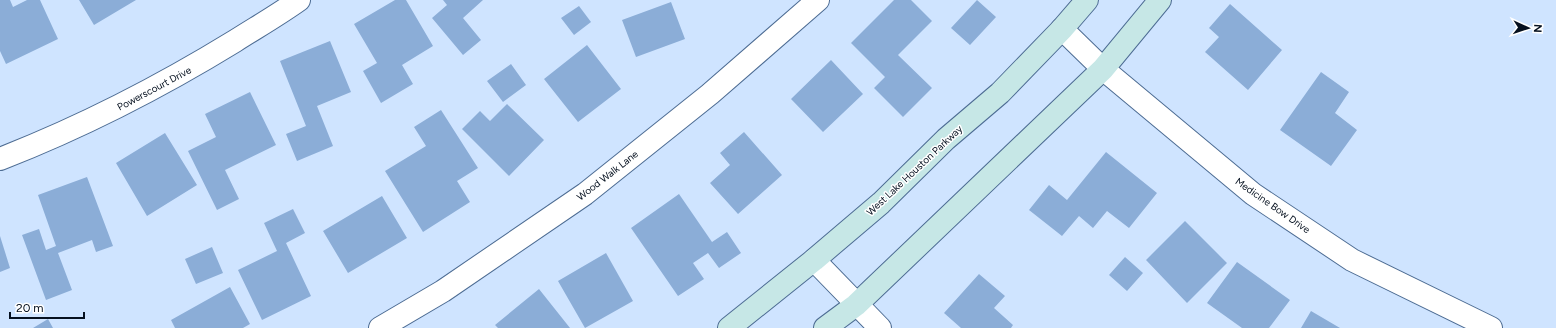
<svg xmlns="http://www.w3.org/2000/svg" width="1556" height="328" viewBox="0 0 1556 328" font-family="Figtree,sans-serif">
  <rect width="100%" height="100%" fill="#cfe4ff"/>
  <path fill="#8badd7" d="M0,0H10L13,7L27,0H40L58,39L6,64L0,51Z
    M79,0H136L94,25Z
    M395,0H406L433,46L402,65L413,84L381,103L363,71L377,63L354,24Z
    M443,0H483L463,18L481,40L463,55L432,18L447,5Z
    M894,0H911L932,21L898,55L932,88L903,117L874,88L885,77L851,43Z
    M977,0L996,17L970,45L951,28Z
    M671,2L685,39L636,57L622,20Z
    M1230,4L1282,50L1248,90L1205,52L1219,37L1209,28Z
    M579,6L591,22L574,35L561,18Z
    M330,41L351,92L317,106L333,146L297,161L286,134L306,126L280,61Z
    M587,45L621,89L578,122L544,79Z
    M831,60L863,94L823,132L791,99Z
    M511,64L526,85L503,102L487,81Z
    M1321,72L1349,92L1335,113L1357,130L1331,166L1280,130Z
    M250,92L276,145L225,170L239,199L217,210L188,151L216,137L205,114Z
    M507,104L544,140L509,176L462,129L480,111L490,121Z
    M441,110L478,168L457,181L470,202L423,232L385,171L426,146L414,127Z
    M744,132L782,175L738,214L710,183L730,165L720,153Z
    M165,133L197,185L147,216L116,163Z
    M1106,152L1157,193L1129,228L1107,211L1093,228L1079,216L1062,236L1029,210L1049,185L1067,200Z
    M87,177L113,246L96,252L92,240L58,253L72,290L46,300L22,235L39,229L46,250L56,246L38,195Z
    M679,194L712,242L727,232L741,253L719,268L708,253L693,263L704,279L678,296L631,228Z
    M382,196L407,238L348,273L323,231Z
    M293,209L305,233L286,243L311,296L262,320L238,270L277,251L264,223Z
    M1185,221L1227,263L1187,303L1146,260Z
    M0,236L10,268L0,272Z
    M212,247L223,273L196,284L185,259Z
    M606,253L633,301L585,328L558,281Z
    M1125,257L1143,273L1127,291L1109,275Z
    M1237,262L1290,300L1269,328H1242L1207,303Z
    M979,274L1005,296L994,308L1013,325L1011,328H961L944,313Z
    M230,287L250,324L243,328H175L171,320Z
    M539,289L570,328H498L495,325Z
    M1311,311L1340,328H1301Z
    M48,319L53,328H33Z"/>
  <g fill="none" stroke-linecap="round" stroke-linejoin="round">
    <defs>
      <path id="minor" d="M1062,29L1103,69L1253,194L1352,260L1491,328
        M0,159C82,127 160,87 235,41C257,27 278,15 299,0
        M814,260L880,328
        M380,328L443,291L585,194L710,94L818,0"/>
      <path id="secondary" d="M729,328L814,260L881,203L946,139L1000,93L1062,29L1087,0
        M825,328L856,305L1103,69L1160,0"/>
    </defs>
    <use href="#minor" stroke="#4d6c93" stroke-width="24"/>
    <use href="#secondary" stroke="#4d6c93" stroke-width="24"/>
    <use href="#minor" stroke="#fff" stroke-width="22"/>
    <use href="#secondary" stroke="#c6e7e6" stroke-width="22"/>
  </g>
  <g text-anchor="middle" stroke-width="3" stroke-linejoin="round" paint-order="stroke">
    <g font-size="10" fill="#05101f" stroke="#fff">
      <text transform="translate(154 88) rotate(-28)" y="4">Powerscourt Drive</text>
      <text transform="translate(914 170) rotate(-43)" y="4">West Lake Houston Parkway</text>
      <text transform="translate(607 175) rotate(-38)" y="4">Wood Walk Lane</text>
      <text transform="translate(1273 205) rotate(35)" y="4">Medicine Bow Drive</text>
    </g>
  </g>
  <g transform="translate(1528 28) rotate(93)" stroke="#ffffff" stroke-width="3" paint-order="stroke">
  <path d="M0-3L7 15L0 10L-7 15Z" fill="#05101f"/>
  <text y="-6" font-size="11" font-weight="bold" text-anchor="middle" fill="#05101f">N</text>
  </g>
  <path d="M10 312v6h74v-6" fill="none" stroke="#05101f" stroke-width="2"/>
  <text x="16" y="312" font-size="12" fill="#05101f" stroke="#ffffff" stroke-width="3" paint-order="stroke">20 m</text>
</svg>
